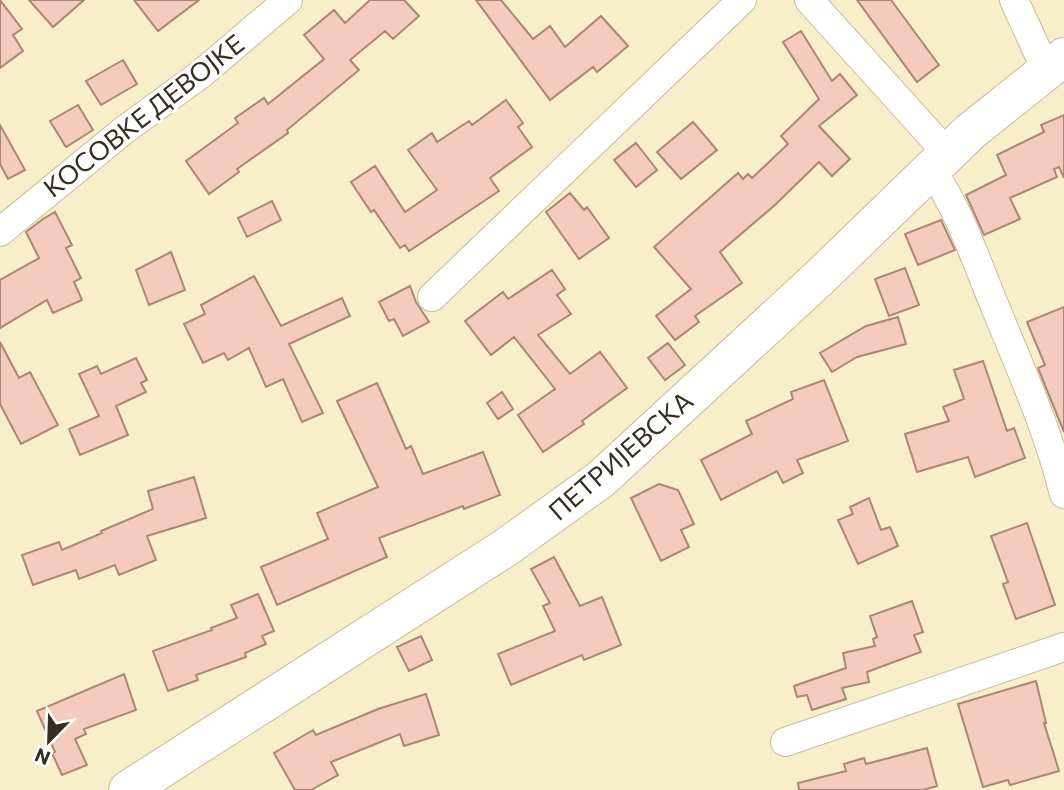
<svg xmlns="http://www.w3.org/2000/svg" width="1064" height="790" viewBox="0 0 1064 790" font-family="Commissioner,sans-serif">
  <rect width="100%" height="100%" fill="#f8eec9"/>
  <path fill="#f3ccbd" stroke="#ab8679" stroke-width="2" d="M0,0L22,29L13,35L23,51L0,68Z
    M29,0H84L53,27Z
    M134,0H199L158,31Z
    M370,0H404L419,16L393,39L385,31L350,60L359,70L287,130L288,133L237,169L239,172L209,194L186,161L238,123L235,118L264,98L268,104L324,59L304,35L334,10L345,23Z
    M476,0H501L533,39L550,26L565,47L601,16L628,46L597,72L593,67L550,100Z
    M857,0H891L939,65L917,82Z
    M801,31L832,81L840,74L857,95L819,126L850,159L832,176L819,162L775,205L720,252L742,283L695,316L699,322L675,340L656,316L691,289L654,247L738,173L743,179L748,174L752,178L788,144L781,136L819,99L783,42Z
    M123,60L137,84L101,105L86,81Z
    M506,100L523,123L518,127L532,147L490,178L499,191L409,251L405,245L400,248L374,210L371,212L351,182L375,166L405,212L437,190L408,150L432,133L437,142L469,121L472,125Z
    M78,105L93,130L66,147L50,121Z
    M1064,115V178L1059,167L1054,169L1057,177L1010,198L1020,219L984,235L966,195L1006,175L997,155L1044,132L1041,125Z
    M693,122L717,150L681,179L657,152Z
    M0,125L25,170L8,179L0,164Z
    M636,143L657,170L636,187L614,160Z
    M570,193L584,210L587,207L609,238L579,259L546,212Z
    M272,201L281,220L247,237L238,218Z
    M55,212L72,245L66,248L81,278L74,282L82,300L53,313L47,300L0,328V280L39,258L26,232L43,219Z
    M941,220L955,250L918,265L905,234Z
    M171,252L185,290L149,305L136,270Z
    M905,268L919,305L889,316L875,279Z
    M552,270L565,289L557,295L571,314L538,335L570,374L600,352L627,388L582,421L584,424L543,452L518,415L555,389L514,337L491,355L465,321L503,292L508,299Z
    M254,276L281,326L342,298L350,316L289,344L323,413L302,422L283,379L266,387L249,348L228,360L224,353L203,363L184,324L205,314L201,305Z
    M410,286L416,302L429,322L403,336L394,319L389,321L379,302Z
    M1064,307V432L1038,368L1045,365L1027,322Z
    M898,317L906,344L857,357L832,372L820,353L866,326Z
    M0,342L19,378L30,372L58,425L21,444L0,404Z
    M668,343L685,365L665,380L648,358Z
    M136,358L147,380L141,383L146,392L116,406L128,435L80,455L69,429L99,416L79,374L97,366L101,374Z
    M983,361L1007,431L1014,428L1025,458L975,477L968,457L917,472L905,434L949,421L943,407L964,399L954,370Z
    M824,380L848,441L797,460L803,473L783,483L777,471L721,500L701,460L752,434L746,421L793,399L791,392Z
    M377,383L406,449L411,446L423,474L483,452L500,495L464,509L463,506L379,538L387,557L277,605L261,567L328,539L317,513L378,487L337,401Z
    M502,392L513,409L498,419L487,403Z
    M194,477L206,518L147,536L156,560L119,575L115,565L79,579L76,570L33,585L22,555L59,542L62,550L102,533L101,531L153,509L148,491Z
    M659,484L678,490L694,524L681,530L689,547L661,561L631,498Z
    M869,498L881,530L890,527L898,546L858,564L838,520L853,514L850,507Z
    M1027,523L1055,605L1016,619L1003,584L1008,582L991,536Z
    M554,557L580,606L602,597L621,645L584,660L582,655L511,685L498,654L555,631L543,606L550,603L531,569Z
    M258,594L274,631L262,636L266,644L245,653L246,657L196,675L198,680L168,691L153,651L212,630L211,628L237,618L231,605Z
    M912,601L923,632L914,635L921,652L867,672L869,682L842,688L846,699L812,710L807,695L797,697L794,686L846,668L843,653L875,646L873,639L877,637L870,616Z
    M421,636L432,660L409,671L397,647Z
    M124,674L136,710L84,729L86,734L75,739L87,765L62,775L52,753L55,752L37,711Z
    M1036,681L1046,723H1044L1059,771L1010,785L1008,780L983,787L958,704Z
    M426,694L439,735L404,746L400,734L331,762L338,775L311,790H295L274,753L313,730L316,735L378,709Z
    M927,748L937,786L923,790H799L798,783L846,771L844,764L864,758L866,764Z"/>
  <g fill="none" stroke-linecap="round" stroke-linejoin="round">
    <defs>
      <path id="minor" d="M809,0L947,153
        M1014,0L1046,70
        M931,169C960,211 976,261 996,309C1021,370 1048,430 1064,494
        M0,232L123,131L201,74L288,0
        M432,297L742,0
        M785,742L1064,647"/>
      <path id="secondary" d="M128,790L505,548L601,479L818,279L971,131L1064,57"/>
    </defs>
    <use href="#minor" stroke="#c7bd9a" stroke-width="30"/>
    <use href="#secondary" stroke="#c7bd9a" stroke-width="40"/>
    <use href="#minor" stroke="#fff" stroke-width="28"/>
    <use href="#secondary" stroke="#fff" stroke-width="38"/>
  </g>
  <g text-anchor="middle" stroke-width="6" stroke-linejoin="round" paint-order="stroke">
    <g font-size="26" fill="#332f21" stroke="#fff">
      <text transform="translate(144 116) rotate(-38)" y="9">КОСОВКЕ ДЕВОЈКЕ</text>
      <text transform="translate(621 456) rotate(-41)" y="9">ПЕТРИЈЕВСКА</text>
    </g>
  </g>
  <g transform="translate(49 741) rotate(203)" stroke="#ffffff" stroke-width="5" paint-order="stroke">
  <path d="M0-5L12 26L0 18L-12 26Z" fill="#332f21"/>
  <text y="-10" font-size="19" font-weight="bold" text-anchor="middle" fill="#332f21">N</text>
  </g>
</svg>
